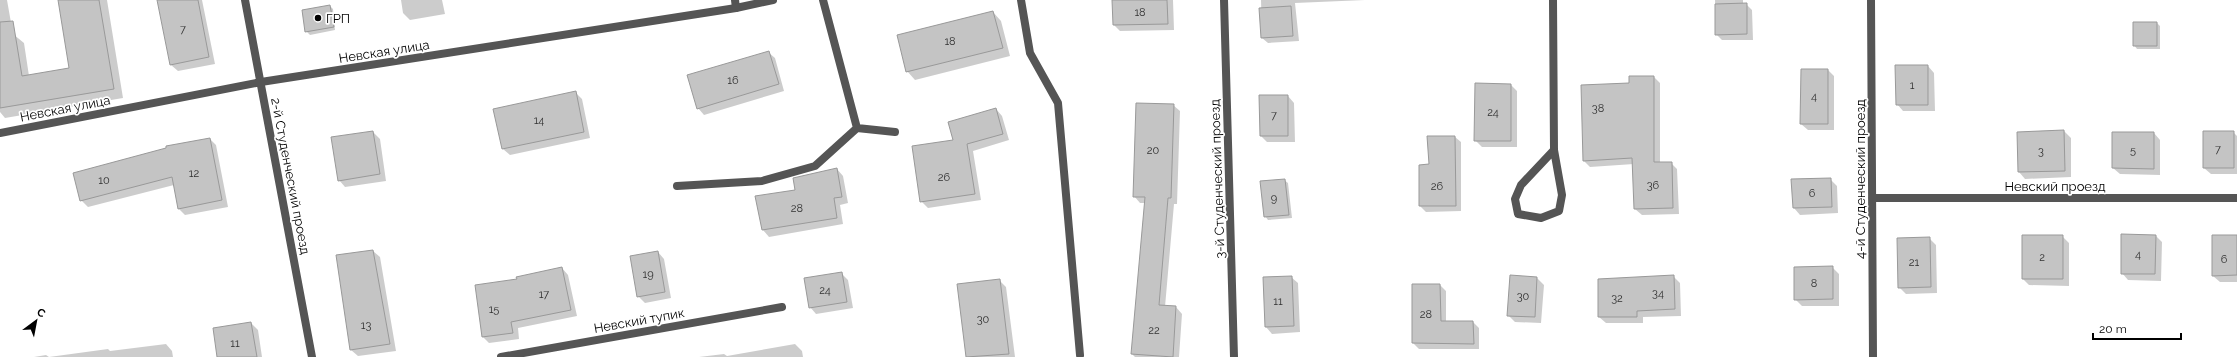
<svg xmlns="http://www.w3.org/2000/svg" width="2237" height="357" viewBox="0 0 2237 357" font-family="Raleway,sans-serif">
  <rect width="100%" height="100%" fill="#fff"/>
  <path fill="#0003" d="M0,0H7L13,34L24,43L29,76L70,69L59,0H107L123,98L5,118L0,112Z
    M158,0H202L215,64L178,71L171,65Z
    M401,0H442L445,14L410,20L403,13Z
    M1113,0H1173L1174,30L1120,31L1114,25Z
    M1261,0H1365L1295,3L1299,41L1268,43L1262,38Z
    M1715,0H1743V4H1746L1752,10L1753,40H1722L1716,34Z
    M330,6L333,9L335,30L310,35L306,31Z
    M993,12L1001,21L1010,56L915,80L907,71Z
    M2157,23L2160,26V49H2137L2134,45Z
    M768,52L775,58L784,91L704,115L698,108Z
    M1928,66L1934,73L1935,111H1903L1897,104Z
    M1828,70L1834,76V130H1808L1801,124Z
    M1654,77L1660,83V163H1671L1677,169L1679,214L1642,215L1635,209L1634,164L1590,167L1584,161L1630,84Z
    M1511,85L1517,91V147H1482L1475,140Z
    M575,92L582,99L590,138L510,155L503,149Z
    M1288,96L1294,103L1295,142H1267L1261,136Z
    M1173,105L1180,111L1177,204H1174L1165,307H1176L1182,314L1179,357H1135L1132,354L1145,203H1140L1134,196Z
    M996,109L1002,116L1009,140L973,151L981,200L928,208L921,201L954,141Z
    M2064,131L2071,138V177L2025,179L2019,172L2018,133Z
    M373,132L380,139L386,181L345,187L339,180Z
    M2233,132L2237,136V174H2211L2204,168Z
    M2154,133L2160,140V175L2120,174L2113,168Z
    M1455,137L1461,142V211L1426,212L1420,206L1430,165Z
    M210,139L216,145L228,207L185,215L179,209L174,185L88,207L81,200Z
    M837,169L843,176L848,203L840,205L843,224L769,237L763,230L757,197L796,190Z
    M1830,179L1837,186L1838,213L1800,215L1794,208L1792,180Z
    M1284,180L1288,183L1292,218L1268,220L1265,216Z
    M2062,236L2069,243V286L2029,285L2023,279Z
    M2156,236L2162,242L2161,281L2128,280L2122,273Z
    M2237,237V282H2220L2213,276Z
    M1929,238L1936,245L1937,293L1906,294L1899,287Z
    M373,251L380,257L396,351L358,356L351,350Z
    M658,252L664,259L671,298L645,303L638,296Z
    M1832,267L1839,274V306H1802L1795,299Z
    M562,268L568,275L577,316L518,328L519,339L489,343L482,336L518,280Z
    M841,273L848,280L853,308L816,314L810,307Z
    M1511,276L1537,278L1544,285L1541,323L1515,322L1508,315Z
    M1673,276L1680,283L1681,316L1643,317V323H1606L1599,317Z
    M1291,277L1298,283L1300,332L1272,334L1266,327Z
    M999,280L1006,287L1015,357H967L958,285Z
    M1413,285H1440L1446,291V322H1473L1479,328V349H1419L1413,343Z
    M251,323L258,330L262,357H218Z
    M166,344L172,351L173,357H49L108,349L110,351Z
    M795,344L802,351L803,357H699L724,354L727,356Z
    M46,355L49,357H34Z"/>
  <path fill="#c4c4c4" stroke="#999" d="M58,0H99L114,89L0,108V22L13,21L22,76L69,68Z
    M157,0H198L209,57L170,65Z
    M1112,0H1167L1168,24L1113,25Z
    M1747,3V34L1715,35V4Z
    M330,5L334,27L305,32L302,10Z
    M1291,6L1293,36L1261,38L1259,8Z
    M993,11L1003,48L906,72L897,35Z
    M2133,22H2157V46H2133Z
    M769,51L779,84L697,109L687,75Z
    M1895,65H1928V105H1896Z
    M1801,69H1828V124H1800Z
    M1629,76H1654V162H1672L1673,208L1634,209L1632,158L1583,161L1581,85L1629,83Z
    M1475,83L1511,84V141H1474Z
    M576,91L584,132L502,149L493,109Z
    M1259,95H1288V136H1260Z
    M1136,103L1174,104L1171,198H1168L1159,305L1176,306L1173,357L1131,354L1145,197H1133Z
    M996,108L1003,134L967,144L975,194L920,202L912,146L953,140L948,122Z
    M2064,130L2065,171L2018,172L2017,132Z
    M373,131L380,174L338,181L331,137Z
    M2203,131H2234V168H2203Z
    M2112,132H2154V169L2112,168Z
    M1427,136H1455L1456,206H1419V165L1429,164Z
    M210,138L222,200L178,209L172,177L80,201L73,173L166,148V146Z
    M837,168L842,197L834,198L837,218L762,230L755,196L795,190L793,178Z
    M1831,178L1832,207L1793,208L1791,179Z
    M1285,179L1289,215L1264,217L1260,181Z
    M2121,234L2156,235L2155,274H2121Z
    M2022,235H2063V279H2022Z
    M2212,235H2237V275L2212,276Z
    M1930,237L1931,287L1898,288L1897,238Z
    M373,250L390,344L350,350L336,255Z
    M658,251L665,292L637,297L630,256Z
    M1833,266V299L1794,300V267Z
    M562,267L571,310L511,322L513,333L482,337L475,285L517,279L516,277Z
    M842,272L847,302L809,308L804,278Z
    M1510,275L1537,277L1535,317L1507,316Z
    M1674,275L1675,309L1637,311V317H1598V279Z
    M1292,276L1294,326L1265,327L1263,277Z
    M1000,279L1009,354L966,357L957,284Z
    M1412,284H1440L1441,321H1473L1474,344L1412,343Z
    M251,322L257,357H217L213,328Z"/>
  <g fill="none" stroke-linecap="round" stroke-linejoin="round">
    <path stroke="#555" stroke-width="8" d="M735,0L736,8
      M823,0L857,128L895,132
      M1021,0L1030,53L1058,103L1080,355
      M1553,0L1554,150L1521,185L1515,199L1518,214L1541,218L1559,211L1562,195L1554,150
      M677,186L762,181L815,166L857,128"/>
    <path stroke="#555" stroke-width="8" d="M245,0L312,357
      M1224,0L1234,357
      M1871,0L1873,357
      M0,133L261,82L736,8L773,0
      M1872,198H2237
      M501,357L782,307"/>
  </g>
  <circle fill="#000" stroke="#fff" stroke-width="1.5" cx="318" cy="18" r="4"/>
  <g text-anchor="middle" stroke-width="3.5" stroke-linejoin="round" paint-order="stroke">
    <g font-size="11" fill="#313131">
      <text x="1140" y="16">18</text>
      <text x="183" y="33">7</text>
      <text x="950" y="45">18</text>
      <text x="733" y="84">16</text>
      <text x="1912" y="89">1</text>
      <text x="1814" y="100">4</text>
      <text x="1598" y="112">38</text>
      <text x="1493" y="116">24</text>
      <text x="1274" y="119">7</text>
      <text x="539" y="124">14</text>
      <text x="2218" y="153">7</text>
      <text x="1153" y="154">20</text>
      <text x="2133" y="154">5</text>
      <text x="2041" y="155">3</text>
      <text x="194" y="177">12</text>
      <text x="944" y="181">26</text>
      <text x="104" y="184">10</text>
      <text x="1653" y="189">36</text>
      <text x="1437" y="190">26</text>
      <text x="1812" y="197">6</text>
      <text x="1274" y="202">9</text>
      <text x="797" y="212">28</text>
      <text x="2138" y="258">4</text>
      <text x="2042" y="261">2</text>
      <text x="2224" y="263">6</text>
      <text x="1914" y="266">21</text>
      <text x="648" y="278">19</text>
      <text x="1814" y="287">8</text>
      <text x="825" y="294">24</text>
      <text x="1658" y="297">34</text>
      <text x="544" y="298">17</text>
      <text x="1523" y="300">30</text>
      <text x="1617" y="302">32</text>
      <text x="1278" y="305">11</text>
      <text x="494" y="313">15</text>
      <text x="1426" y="318">28</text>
      <text x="983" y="323">30</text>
      <text x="366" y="329">13</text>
      <text x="1154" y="334">22</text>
      <text x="235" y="347">11</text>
    </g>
    <g font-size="13" fill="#000" stroke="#fff" text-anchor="start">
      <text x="326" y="23">ГРП</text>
    </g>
    <g font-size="13" fill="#000" stroke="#fff">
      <text transform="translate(384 51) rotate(-9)" y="5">Невская улица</text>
      <text transform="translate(65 108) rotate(-11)" y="5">Невская улица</text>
      <text transform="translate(291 176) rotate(79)" y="5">2-й Студенческий проезд</text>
      <text transform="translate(1217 179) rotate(-92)" y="5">3-й Студенческий проезд</text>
      <text transform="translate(1860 179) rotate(-90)" y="5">4-й Студенческий проезд</text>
      <text x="2055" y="191">Невский проезд</text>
      <text transform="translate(639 320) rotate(-10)" y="5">Невский тупик</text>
    </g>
  </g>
  <g transform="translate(36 321) rotate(32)" stroke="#ffffff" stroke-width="3" paint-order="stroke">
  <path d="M0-3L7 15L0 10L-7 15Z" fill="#000000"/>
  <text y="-6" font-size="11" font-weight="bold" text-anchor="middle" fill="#000000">С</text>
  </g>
  <path d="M2093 333v6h88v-6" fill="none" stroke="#000000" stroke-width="2"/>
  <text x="2099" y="333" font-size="12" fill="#000000" stroke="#ffffff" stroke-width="3" paint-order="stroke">20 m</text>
</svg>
